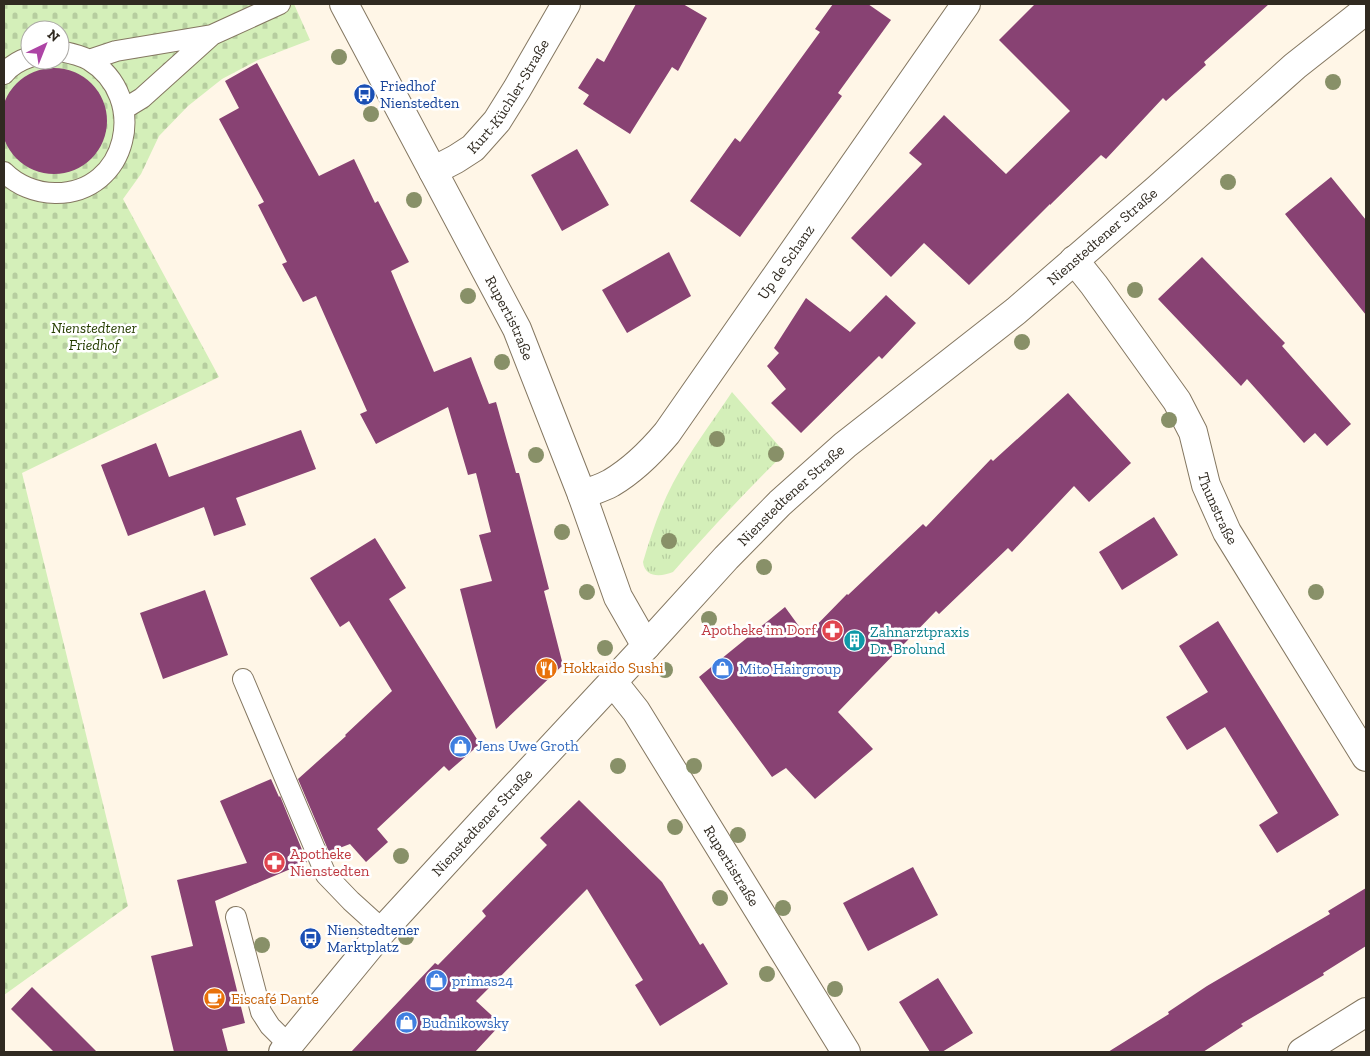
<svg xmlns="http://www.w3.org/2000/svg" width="1370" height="1056" viewBox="0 0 1370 1056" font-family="'Zilla Slab',serif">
  <defs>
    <pattern id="grass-tufts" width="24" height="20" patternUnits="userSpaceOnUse" patternTransform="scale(1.25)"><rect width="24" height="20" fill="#d4efb9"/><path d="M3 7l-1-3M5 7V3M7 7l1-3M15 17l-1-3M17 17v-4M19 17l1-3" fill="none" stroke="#b6cd9f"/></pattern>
    <pattern id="cemetery-stones" width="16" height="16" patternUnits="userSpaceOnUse" patternTransform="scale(1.25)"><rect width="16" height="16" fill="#d4efb9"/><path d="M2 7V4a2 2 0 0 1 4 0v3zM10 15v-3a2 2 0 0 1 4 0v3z" fill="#b6cd9f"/></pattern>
  </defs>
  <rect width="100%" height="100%" fill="#fff6e7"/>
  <path fill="url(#grass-tufts)" d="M732,392L785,453C746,491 709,531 673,572C661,577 645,578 643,562C651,535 660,508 673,483C690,451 712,422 732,392Z"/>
  <path fill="url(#cemetery-stones)" fill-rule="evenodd" d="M4,4H294L310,40L258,60L222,79L188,106L159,136L141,174L123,199L219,377L22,473L128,906L4,995ZM30,30H60V60H30Z"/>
  <path fill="#884273" d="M636,4H683L707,18L678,71L672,67L630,134L583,104L589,95L578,88L597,58L604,62Z
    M833,4H868L891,20L838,93L842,96L740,237L690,201L735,138L740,142L820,32L815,29Z
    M1035,4H1269L1204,62L1206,65L1166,101L1163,98L1106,159L1101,155L1050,205V204L969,285L924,243L891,277L851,238L922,164L909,153L944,115L1006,174L1070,111L999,40Z
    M257,63L319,176L354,159L375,203L378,201L409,262L391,271L434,372L471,357L489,404L496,402L516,473H519L549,589L544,591L563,665L496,729L460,589L492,581L479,535L491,532L476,473L468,475L448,407L376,444L360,414L367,411L316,296L303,302L282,264L287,262L258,205L264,202L219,119L239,108L225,81Z
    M1 121a53 53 0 1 1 106 0a53 53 0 1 1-106 0Z
    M577,149L609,205L562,231L531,175Z
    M1331,177L1366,220V315L1285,214Z
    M669,252L691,296L627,333L602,290Z
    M1202,257L1285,343L1282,346L1351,424L1327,446L1315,433L1304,443L1247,379L1241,386L1158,299Z
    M886,295L916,323L882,359L879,356L801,433L771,403L786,389L767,366L779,353L774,348L806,298L850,332Z
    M1068,393L1131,463L1089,502L1074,486L1012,552L1008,548L939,614L936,611L838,712L873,749L815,799L786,768L772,777L699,677L785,607L806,636L847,594L848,595L923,524L926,527L991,459L993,461Z
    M301,430L316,469L236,498L246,525L214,536L204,507L128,536L101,465L156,443L169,477Z
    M1154,517L1178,555L1122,590L1099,552Z
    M375,538L406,588L389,599L480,744L449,771L444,766L377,829L388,842L366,862L350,844L329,852L298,779L346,736L345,735L392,691L349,621L340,627L310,578Z
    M205,590L228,655L163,679L140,613Z
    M1218,621L1339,815L1277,853L1259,825L1278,813L1225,727L1187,750L1166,717L1208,692L1179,646Z
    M271,779L279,797L280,796L307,862L215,901L245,1023L222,1029L228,1052H174L151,956L193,946L177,880L247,863L220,801Z
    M579,800L662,882L700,945L703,943L728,984L660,1026L635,985L643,980L587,889L476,1001L501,1024L475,1052H351L435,963L438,965L486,916L482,911L547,845L540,838Z
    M913,867L938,915L868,951L843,903Z
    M1366,888V946L1323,973L1324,975L1241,1024L1243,1026L1203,1052H1108L1169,1014L1168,1012L1207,986L1330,914L1328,911Z
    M938,978L973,1033L942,1052H930L899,1002Z
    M32,987L97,1052H54L11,1009Z"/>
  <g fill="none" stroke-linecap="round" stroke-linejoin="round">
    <defs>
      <path id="service" d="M89,60L116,51L212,35L280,4
        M4,74C10,66 21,60 30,57
        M124,109L142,98L212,35
        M4,172C17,185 36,193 55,193C128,194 150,97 89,60C80,55 70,53 60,51
        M243,679L326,875L351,901L383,930
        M236,917L261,1012L270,1026L289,1045"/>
      <g id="minor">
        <path id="s1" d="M344,4L517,329L582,495L618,597L646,646"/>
        <path id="s2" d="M433,171L456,159L473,148L497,121L517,89L566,4"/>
        <path id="s3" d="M1074,260L1094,285L1177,401L1193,432L1206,485L1227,532L1366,757"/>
        <path id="s4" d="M582,495C591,491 602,488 611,483C633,470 651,452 667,433L966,4"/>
        <path id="s5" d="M613,682L636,711L846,1052"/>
        <path d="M1302,1052L1366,1012"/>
      </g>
      <g id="tertiary">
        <path id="s6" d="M283,1052L383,930L484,820L646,646L726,558L780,503L845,445L1016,311L1156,190L1295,66L1366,10"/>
      </g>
    </defs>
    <use href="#service" stroke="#847761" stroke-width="22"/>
    <use href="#minor" stroke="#847761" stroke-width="30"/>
    <use href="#tertiary" stroke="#847761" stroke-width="30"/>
    <use href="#service" stroke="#fff" stroke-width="20"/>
    <use href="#minor" stroke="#fff" stroke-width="28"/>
    <use href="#tertiary" stroke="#fff" stroke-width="28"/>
  </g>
  <g fill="#889068">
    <circle cx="339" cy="57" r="8"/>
    <circle cx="1333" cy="82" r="8"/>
    <circle cx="371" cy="114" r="8"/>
    <circle cx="1228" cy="182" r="8"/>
    <circle cx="414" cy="200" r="8"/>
    <circle cx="1135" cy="290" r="8"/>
    <circle cx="468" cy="296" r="8"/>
    <circle cx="1022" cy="342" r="8"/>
    <circle cx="502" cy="362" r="8"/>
    <circle cx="1169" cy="420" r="8"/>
    <circle cx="717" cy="439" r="8"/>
    <circle cx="776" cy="454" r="8"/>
    <circle cx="536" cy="455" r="8"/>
    <circle cx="562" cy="532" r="8"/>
    <circle cx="669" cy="541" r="8"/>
    <circle cx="764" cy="567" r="8"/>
    <circle cx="587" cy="592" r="8"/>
    <circle cx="1316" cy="592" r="8"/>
    <circle cx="709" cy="619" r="8"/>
    <circle cx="605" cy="648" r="8"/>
    <circle cx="665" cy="670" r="8"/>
    <circle cx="618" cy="766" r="8"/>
    <circle cx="694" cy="766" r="8"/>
    <circle cx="675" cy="827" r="8"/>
    <circle cx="738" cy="835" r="8"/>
    <circle cx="401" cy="856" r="8"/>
    <circle cx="720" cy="898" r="8"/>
    <circle cx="783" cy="908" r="8"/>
    <circle cx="406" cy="937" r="8"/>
    <circle cx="262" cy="945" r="8"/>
    <circle cx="767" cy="974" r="8"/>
    <circle cx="835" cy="989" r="8"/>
  </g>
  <defs>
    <symbol id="bus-disc" viewBox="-11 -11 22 22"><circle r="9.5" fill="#1a4fb4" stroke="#fff"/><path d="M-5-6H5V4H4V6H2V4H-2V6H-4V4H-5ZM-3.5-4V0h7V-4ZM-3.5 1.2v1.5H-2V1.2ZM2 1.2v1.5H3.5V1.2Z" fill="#fff"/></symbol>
    <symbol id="pharmacy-disc" viewBox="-11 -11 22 22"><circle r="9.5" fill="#e0444e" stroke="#fff"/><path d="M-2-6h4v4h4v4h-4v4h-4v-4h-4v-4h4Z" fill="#fff"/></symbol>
    <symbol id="building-disc" viewBox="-11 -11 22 22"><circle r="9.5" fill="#0f9aa8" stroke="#fff"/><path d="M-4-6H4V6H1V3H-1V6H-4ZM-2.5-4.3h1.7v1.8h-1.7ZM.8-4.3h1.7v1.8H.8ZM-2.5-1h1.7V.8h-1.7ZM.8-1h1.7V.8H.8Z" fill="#fff"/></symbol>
    <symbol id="restaurant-disc" viewBox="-11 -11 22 22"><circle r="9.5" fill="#e8710a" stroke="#fff"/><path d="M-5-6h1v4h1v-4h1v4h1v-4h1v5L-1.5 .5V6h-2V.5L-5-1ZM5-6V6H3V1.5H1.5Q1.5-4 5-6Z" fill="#fff"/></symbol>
    <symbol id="shop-disc" viewBox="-11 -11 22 22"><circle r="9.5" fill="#3f7fe0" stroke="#fff"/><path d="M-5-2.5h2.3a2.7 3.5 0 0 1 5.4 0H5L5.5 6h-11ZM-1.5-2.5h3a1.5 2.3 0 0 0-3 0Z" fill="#fff"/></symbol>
    <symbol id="cafe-disc" viewBox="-11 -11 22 22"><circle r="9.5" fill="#e8710a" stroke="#fff"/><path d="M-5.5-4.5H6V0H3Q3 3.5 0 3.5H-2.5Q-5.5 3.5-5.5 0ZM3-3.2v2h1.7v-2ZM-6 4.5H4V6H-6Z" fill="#fff"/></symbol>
  </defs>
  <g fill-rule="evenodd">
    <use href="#bus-disc" x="352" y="82" width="25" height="25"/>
    <use href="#pharmacy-disc" x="820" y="618" width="25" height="25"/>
    <use href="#building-disc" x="842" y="628" width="25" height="25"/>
    <use href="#restaurant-disc" x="534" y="656" width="25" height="25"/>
    <use href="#shop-disc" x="710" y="656" width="25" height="25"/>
    <use href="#shop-disc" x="448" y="734" width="25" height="25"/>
    <use href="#pharmacy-disc" x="262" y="850" width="25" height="25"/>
    <use href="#bus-disc" x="298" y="926" width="25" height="25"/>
    <use href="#shop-disc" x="424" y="968" width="25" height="25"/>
    <use href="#cafe-disc" x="202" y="986" width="25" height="25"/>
    <use href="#shop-disc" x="394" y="1010" width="25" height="25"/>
  </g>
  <g text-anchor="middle" stroke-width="5" stroke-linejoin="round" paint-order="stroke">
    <g font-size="15" fill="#164399" stroke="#fff" text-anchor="start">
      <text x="380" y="91">Friedhof<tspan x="380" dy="17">Nienstedten</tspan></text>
      <text x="327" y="935">Nienstedtener<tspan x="327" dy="17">Marktplatz</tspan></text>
    </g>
    <g font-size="15" fill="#302a21" stroke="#fff">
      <text dy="5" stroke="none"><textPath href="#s2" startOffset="109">Kurt-Küchler-Straße</textPath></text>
      <text dy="5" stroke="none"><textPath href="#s6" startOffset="1159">Nienstedtener Straße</textPath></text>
      <text dy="5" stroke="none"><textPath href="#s4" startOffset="315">Up de Schanz</textPath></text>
      <text dy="5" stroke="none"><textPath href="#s1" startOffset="355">Rupertistraße</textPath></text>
      <text dy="5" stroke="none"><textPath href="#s6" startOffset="754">Nienstedtener Straße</textPath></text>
      <text dy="5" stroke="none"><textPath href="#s3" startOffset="290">Thunstraße</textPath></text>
      <text dy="5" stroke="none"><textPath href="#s6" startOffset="304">Nienstedtener Straße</textPath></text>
      <text dy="5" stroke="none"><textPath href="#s5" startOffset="219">Rupertistraße</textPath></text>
    </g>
    <g font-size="15" font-style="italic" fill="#263d01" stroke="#fff">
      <text x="94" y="333">Nienstedtener<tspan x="94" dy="17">Friedhof</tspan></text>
    </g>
    <g font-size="15" fill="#be3a42" stroke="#fff" text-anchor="end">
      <text x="816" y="635">Apotheke im Dorf</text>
      <text x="290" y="859" text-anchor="start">Apotheke<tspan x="290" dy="17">Nienstedten</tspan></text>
    </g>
    <g font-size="15" fill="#0d838f" stroke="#fff" text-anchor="start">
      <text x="870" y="637">Zahnarztpraxis<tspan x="870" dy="17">Dr. Brolund</tspan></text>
    </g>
    <g font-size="15" fill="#c56008" stroke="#fff" text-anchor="start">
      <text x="563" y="673">Hokkaido Sushi</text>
      <text x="231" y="1004">Eiscafé Dante</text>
    </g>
    <g font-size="15" fill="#366cbe" stroke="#fff" text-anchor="start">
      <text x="739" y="674">Mito Hairgroup</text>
      <text x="476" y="751">Jens Uwe Groth</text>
      <text x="452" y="986">primas24</text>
      <text x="422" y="1028">Budnikowsky</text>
    </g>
  </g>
  <rect width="1370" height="1056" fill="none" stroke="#302a21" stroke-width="10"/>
  <g transform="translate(45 45) rotate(43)"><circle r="24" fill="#ffffff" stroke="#acaaa6"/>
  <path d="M0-4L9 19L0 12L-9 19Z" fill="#ad44a5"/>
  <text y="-8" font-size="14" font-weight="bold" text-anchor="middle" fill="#302a21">N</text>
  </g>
</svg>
